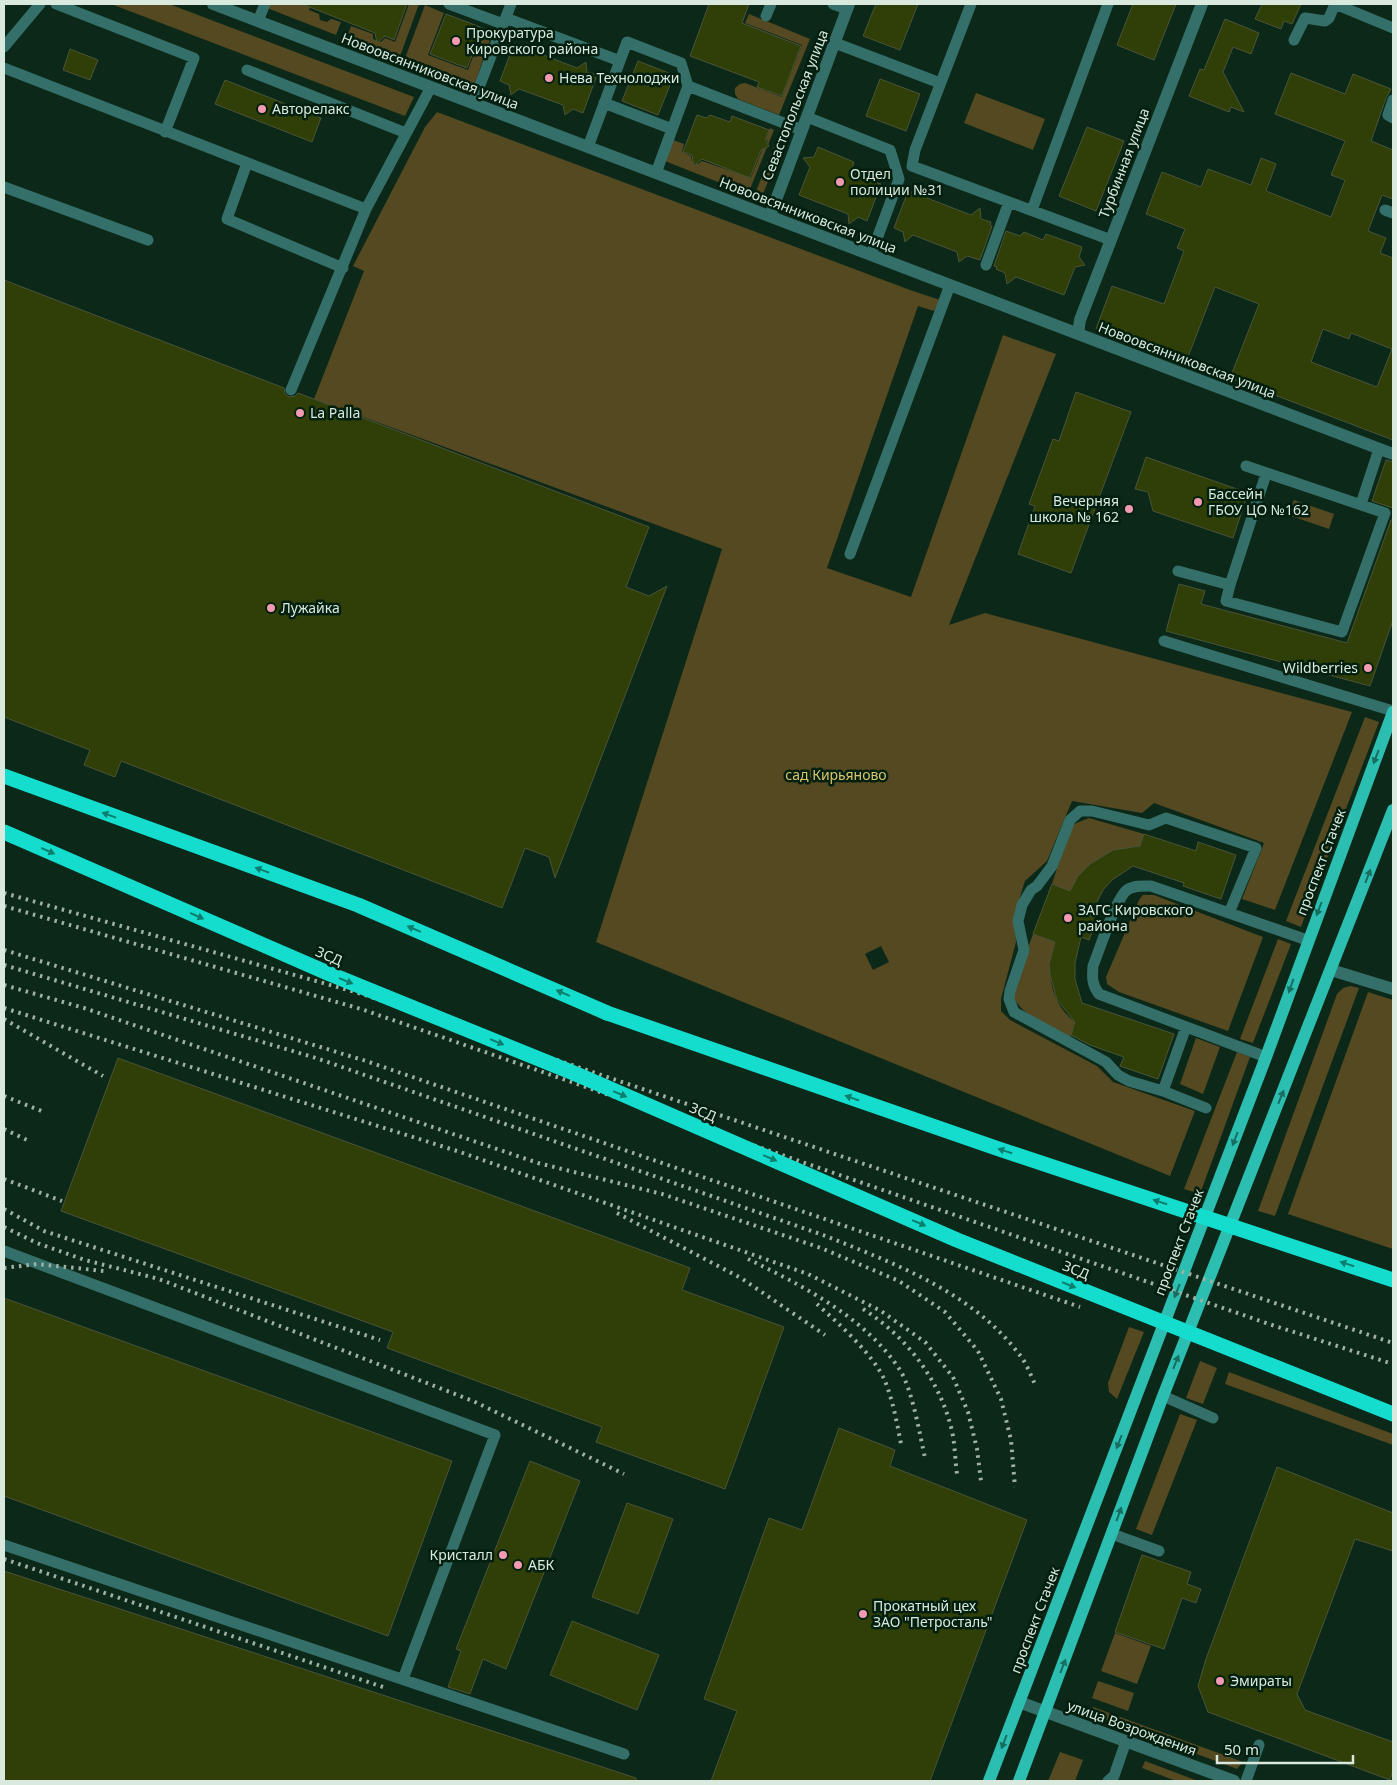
<svg xmlns="http://www.w3.org/2000/svg" width="1397" height="1785" viewBox="0 0 1397 1785" font-family="'Noto Sans',sans-serif">
  <rect width="100%" height="100%" fill="#0c2818"/>
  <path fill="#544921" fill-rule="evenodd" d="M111,4H169L414,97L405,116Z
    M269,4L311,5L309,10L319,14L320,20L327,22L331,19L341,22L336,35L267,8Z
    M409,4H419L399,59L346,39L351,26L373,34V39L381,42L385,38L395,42Z
    M425,5L444,13L428,55L468,70L484,28L492,35L473,88L404,61Z
    M749,14L810,39L779,115L738,99L735,94V88L740,84L745,83L782,97L802,45L745,23Z
    M976,93L1045,119L1033,150L964,123Z
    M437,112L910,290L940,300L934,311L918,306L827,568L911,597L1003,335L1056,354L949,625L985,613L1352,712L1275,910L1242,899L1264,843L1154,803L1142,813L1072,801L1047,861L1025,881L1015,913L1016,942L1001,999V1011L1010,1020L1097,1066L1113,1082L1195,1111L1170,1176L596,942L722,549L314,399L364,271L353,266L425,127ZM881,946L889,962L873,970L865,954Z
    M770,128L774,130L748,194L665,161L673,140L684,144L682,152L691,156L692,161L698,164L702,161L751,178L762,150L768,143L766,139Z
    M780,132L787,134L761,199L754,196Z
    M1294,500L1334,514L1329,529L1288,515Z
    M1365,717L1379,722L1301,927L1286,921Z
    M1089,818L1144,834L1140,846C1106,850 1088,860 1070,891L1052,884L1069,831L1074,824Z
    M1143,895H1154L1263,937L1228,1031L1119,992L1107,984L1106,977L1139,900Z
    M1033,934L1055,942C1045,971 1050,1003 1075,1022L1070,1038C1051,1027 1017,1015 1012,992Z
    M1278,939L1291,944L1253,1043L1240,1039Z
    M1350,986L1359,988L1275,1216L1258,1211L1337,994L1343,988Z
    M1368,992L1393,1000V1249L1288,1214Z
    M1196,1038L1220,1047L1203,1094L1180,1084Z
    M1237,1052L1250,1057L1200,1194L1184,1189Z
    M1129,1327L1144,1332L1117,1399L1109,1392L1108,1383Z
    M1200,1361L1217,1368L1203,1404L1186,1398Z
    M1229,1372L1393,1434V1445L1225,1384Z
    M1180,1414L1197,1420L1152,1535L1136,1529Z
    M1115,1633L1151,1646L1137,1684L1101,1671Z
    M1098,1681L1134,1693L1128,1711L1092,1698Z
    M1093,1707L1243,1762L1237,1769L1090,1714Z
    M1060,1752L1083,1760L1075,1781H1048Z
    M1145,1761L1198,1781H1176L1142,1768Z"/>
  <path fill="#2f3f07" stroke="#4a5438" fill-rule="evenodd" d="M302,4H407L394,40L385,36L377,43L375,33Z
    M709,4H749L742,23L801,46L782,96L757,87L759,82L690,56Z
    M876,4H918L900,50L863,36Z
    M1133,4H1176L1154,60L1117,45Z
    M1262,4H1301L1292,24L1284,21L1281,29L1255,19Z
    M446,14L483,28L467,68L430,54Z
    M1225,19L1259,33L1251,54L1233,47L1223,72L1244,112L1231,107L1229,112L1189,96L1200,69L1204,70Z
    M531,41L533,51L577,68L586,62L587,72L597,75L583,113L573,109L565,115L563,105L519,89L511,95L509,85L500,81L514,44L523,48Z
    M70,49L98,60L90,80L63,70Z
    M638,61L674,75L658,115L622,101Z
    M1291,73L1345,94L1353,74L1391,89L1386,98L1371,141L1393,150V199L1382,195L1368,231L1386,238L1380,253L1393,258V440L1230,378L1259,304L1215,287L1186,362L1096,329L1112,286L1164,304L1184,251L1177,248L1185,229L1146,214L1162,172L1201,187L1208,169L1251,185L1261,158L1276,164L1266,191L1331,217L1345,180L1331,175L1345,141L1275,114ZM1323,329L1349,339L1351,333L1392,349L1377,387L1311,362Z
    M880,79L920,94L906,131L866,116Z
    M225,80L321,118L312,142L215,104Z
    M697,115L706,118L710,115L730,122L732,116L769,130L765,140L769,146L761,150L750,178L702,159L694,166L692,155L683,152Z
    M1087,127L1124,141L1096,211L1059,196Z
    M818,147L854,162L852,168L871,175L872,181L881,184L867,221L858,217L849,224L848,214L799,195L810,167L803,158L814,157Z
    M925,187L927,198L971,215L980,208L981,219L991,222L990,225L992,226L980,260L967,256L959,262L957,252L913,235L905,242L903,232L894,228L908,191L917,194Z
    M1006,231L1020,236L1024,232L1043,240L1046,234L1082,247L1079,257L1085,265L1075,267L1064,295L1016,277L1007,284L1005,273L996,269L997,267L994,266Z
    M4,280L284,388L285,394L289,397L295,396L298,393L649,527L626,587L649,596L667,586L555,878L549,857L525,848L502,908L121,761L115,777L84,765L90,750L4,717Z
    M1076,392L1131,412L1071,573L1018,554L1035,506L1029,504L1053,439L1059,441Z
    M1146,457L1248,493L1233,538L1153,511L1148,492L1135,489Z
    M1386,460L1393,462V508L1372,501Z
    M1391,520H1393V620L1370,686L1166,631L1179,584L1205,591L1201,604L1347,643Z
    M1144,834L1196,851L1198,842L1236,855L1221,899L1183,886L1184,883L1133,866L1112,880L1103,890L1090,916L1097,918L1089,940L1081,937L1075,963V979L1082,1003L1174,1034L1158,1079L1120,1066L1124,1057L1090,1045L1071,1035L1075,1022L1057,1000L1050,975L1049,964L1055,942L1033,934L1052,884L1070,891L1078,876L1090,864L1113,850L1140,846Z
    M118,1058L690,1268L682,1290L784,1327L725,1489L596,1442L602,1427L387,1348L393,1332L61,1211Z
    M4,1298L452,1461L388,1636L4,1496Z
    M839,1428L895,1450L890,1466L1027,1520L930,1781H711L737,1711L704,1699L769,1518L802,1530Z
    M530,1461L580,1481L506,1669L483,1659L470,1694L448,1687L461,1651L456,1649Z
    M1277,1467L1393,1513V1551L1355,1539L1297,1694L1305,1710L1393,1742V1770L1390,1780L1208,1712L1198,1686L1206,1659Z
    M627,1503L673,1519L638,1614L592,1597Z
    M1142,1555L1191,1572L1187,1584L1201,1589L1196,1603L1182,1598L1164,1649L1115,1632Z
    M4,1571L636,1778V1781H4Z
    M572,1621L659,1655L637,1710L550,1675Z"/>
  <g fill="none" stroke-linecap="round" stroke-linejoin="round">
    <path stroke="#347069" stroke-width="11" d="M56,4L194,58L165,132
      M449,4L503,24
      M833,4L847,9
      M971,4L915,150L912,166L1111,240
      M766,16L771,4
      M506,18L620,61
      M258,21L265,4
      M1294,40L1305,18L1325,21L1329,18L1335,4L1393,28
      M835,43L940,83
      M4,47L40,4
      M4,68L366,209
      M247,70L406,133
      M1393,100L1388,115L1393,118
      M473,103L511,4
      M604,103L672,129
      M807,117L890,150L899,179L871,255
      M588,147L627,42L681,63L688,86L802,130
      M247,163L227,219L343,268
      M656,173L688,86
      M4,187L148,240
      M1032,210L1108,4
      M1385,210L1393,213
      M986,265L1009,202
      M291,390L366,209L431,87
      M1361,504L1379,449
      M850,554L950,285
      M1178,571L1230,585L1266,474
      M1230,585L1226,601L1342,632L1385,513L1246,466
      M1164,641L1393,711
      M1186,1027L1163,1091L1129,1081L1118,1075L1106,1062L1014,1012L1009,999L1010,991L1024,950L1018,921L1022,905L1031,890L1037,886L1052,866L1070,820L1080,811H1092L1149,825L1166,818L1256,848L1229,913
      M1266,1057L1099,994C1092,985 1092,978 1093,966C1099,951 1116,898 1127,890C1134,885 1144,886 1151,886L1307,940
      M1163,1091L1206,1108
      M4,1251L495,1435L403,1679
      M1163,1396L1213,1418
      M1112,1534L1159,1551
      M4,1545L624,1754
      M1108,1781L1114,1776L1126,1741
      M1246,1781L1259,1745"/>
    <path stroke="#347069" stroke-width="12" d="M213,4L1393,454
      M770,216L849,4
      M1078,334L1080,320L1202,4
      M1331,970L1393,989
      M1019,1702L1234,1781"/>
    <path stroke="#2bbeb1" stroke-width="12" d="M989,1781L1266,1057L1393,712
      M1019,1781L1163,1396L1393,810"/>
    <path stroke="#14ddce" stroke-width="15" d="M4,776L358,905L607,1013"/>
    <path stroke="#9eb1a4" stroke-width="4" stroke-dasharray="2.5 5" stroke-linecap="butt" d="M4,893L362,994L1393,1343
      M4,906L361,1009L1272,1325L1393,1364
      M4,950L366,1061L1080,1307
      M4,965L316,1058L823,1235C893,1263 971,1291 1019,1354C1026,1362 1030,1374 1035,1384
      M4,985L84,1008L538,1163L662,1194L821,1248L899,1281L945,1312L978,1351L1001,1399L1011,1440L1015,1487
      M4,1008L457,1151L808,1274L881,1311L925,1342L953,1377L968,1412L977,1449L981,1481
      M4,1019L103,1076
      M4,1096L44,1112
      M4,1129L29,1141
      M4,1179L62,1201
      M4,1209L44,1231L380,1340
      M617,1213L741,1278L825,1335
      M4,1227L37,1243L85,1260L159,1279L473,1401L624,1474
      M748,1259C803,1286 866,1318 900,1370C912,1389 920,1435 925,1458
      M4,1268L37,1264L104,1271
      M817,1304C838,1323 874,1355 885,1381C893,1401 897,1423 901,1444
      M863,1309C907,1337 940,1380 952,1431C955,1445 955,1460 957,1474
      M4,1559L383,1687"/>
    <path stroke="#14ddce" stroke-width="15" d="M4,832L330,974L576,1074L957,1240L1393,1414
      M607,1013L996,1148L1393,1280"/>
  </g>
  <defs><path id="oneway-solid" d="M-6-.8H1V-3.2L6.5 0L1 3.2V.8H-6Z" transform="scale(1.25)"/></defs>
  <g fill="#176e60">
    <use href="#oneway-solid" transform="translate(1376 757) rotate(111)"/>
    <use href="#oneway-solid" transform="translate(1368 876) rotate(-69)"/>
    <use href="#oneway-solid" transform="translate(1319 909) rotate(111)"/>
    <use href="#oneway-solid" transform="translate(1291 986) rotate(109)"/>
    <use href="#oneway-solid" transform="translate(1281 1097) rotate(-68)"/>
    <use href="#oneway-solid" transform="translate(1235 1139) rotate(111)"/>
    <use href="#oneway-solid" transform="translate(1177 1291) rotate(111)"/>
    <use href="#oneway-solid" transform="translate(1176 1362) rotate(-68)"/>
    <use href="#oneway-solid" transform="translate(1119 1442) rotate(111)"/>
    <use href="#oneway-solid" transform="translate(1119 1514) rotate(-70)"/>
    <use href="#oneway-solid" transform="translate(1063 1666) rotate(-69)"/>
    <use href="#oneway-solid" transform="translate(1004 1742) rotate(111)"/>
  </g>
  <g fill="#0c7e6e">
    <use href="#oneway-solid" transform="translate(109 815) rotate(-160)"/>
    <use href="#oneway-solid" transform="translate(48 851) rotate(24)"/>
    <use href="#oneway-solid" transform="translate(262 870) rotate(-160)"/>
    <use href="#oneway-solid" transform="translate(197 916) rotate(24)"/>
    <use href="#oneway-solid" transform="translate(414 929) rotate(-157)"/>
    <use href="#oneway-solid" transform="translate(346 981) rotate(22)"/>
    <use href="#oneway-solid" transform="translate(563 993) rotate(-157)"/>
    <use href="#oneway-solid" transform="translate(497 1042) rotate(22)"/>
    <use href="#oneway-solid" transform="translate(620 1094) rotate(23)"/>
    <use href="#oneway-solid" transform="translate(852 1098) rotate(-161)"/>
    <use href="#oneway-solid" transform="translate(1005 1151) rotate(-162)"/>
    <use href="#oneway-solid" transform="translate(770 1158) rotate(23)"/>
    <use href="#oneway-solid" transform="translate(1160 1202) rotate(-162)"/>
    <use href="#oneway-solid" transform="translate(919 1223) rotate(23)"/>
    <use href="#oneway-solid" transform="translate(1347 1264) rotate(-162)"/>
    <use href="#oneway-solid" transform="translate(1069 1285) rotate(22)"/>
  </g>
  <g fill="#f29ab0" stroke="#031f0f" stroke-width="2">
    <circle cx="456" cy="41" r="5"/>
    <circle cx="549" cy="78" r="5"/>
    <circle cx="262" cy="109" r="5"/>
    <circle cx="840" cy="182" r="5"/>
    <circle cx="300" cy="413" r="5"/>
    <circle cx="1198" cy="502" r="5"/>
    <circle cx="1129" cy="509" r="5"/>
    <circle cx="271" cy="608" r="5"/>
    <circle cx="1368" cy="668" r="5"/>
    <circle cx="1068" cy="918" r="5"/>
    <circle cx="503" cy="1555" r="5"/>
    <circle cx="518" cy="1565" r="5"/>
    <circle cx="863" cy="1614" r="5"/>
    <circle cx="1220" cy="1681" r="5"/>
  </g>
  <g text-anchor="middle" stroke-width="5" stroke-linejoin="round" paint-order="stroke">
    <g font-size="14" fill="#d9e9dd" stroke="#031f0f" text-anchor="start">
      <text x="466" y="38">Прокуратура<tspan x="466" dy="16">Кировского района</tspan></text>
      <text x="559" y="83">Нева Технолоджи</text>
      <text x="272" y="114">Авторелакс</text>
      <text x="850" y="179">Отдел<tspan x="850" dy="16">полиции №31</tspan></text>
      <text x="310" y="418">La Palla</text>
      <text x="1208" y="499">Бассейн<tspan x="1208" dy="16">ГБОУ ЦО №162</tspan></text>
      <text x="1119" y="506" text-anchor="end">Вечерняя<tspan x="1119" dy="16">школа № 162</tspan></text>
      <text x="281" y="613">Лужайка</text>
      <text x="1358" y="673" text-anchor="end">Wildberries</text>
      <text x="1078" y="915">ЗАГС Кировского<tspan x="1078" dy="16">района</tspan></text>
      <text x="493" y="1560" text-anchor="end">Кристалл</text>
      <text x="528" y="1570">АБК</text>
      <text x="873" y="1611">Прокатный цех<tspan x="873" dy="16">ЗАО "Петросталь"</tspan></text>
      <text x="1230" y="1686">Эмираты</text>
    </g>
    <g font-size="14" fill="#d9e9dd" stroke="#031f0f">
      <text transform="translate(430 71) rotate(21)" y="5">Новоовсянниковская улица</text>
      <text transform="translate(795 105) rotate(-69)" y="5">Севастопольская улица</text>
      <text transform="translate(1124 163) rotate(-69)" y="5">Турбинная улица</text>
      <text transform="translate(808 215) rotate(21)" y="5">Новоовсянниковская улица</text>
      <text transform="translate(1187 360) rotate(21)" y="5">Новоовсянниковская улица</text>
      <text transform="translate(1321 862) rotate(-69)" y="5">проспект Стачек</text>
      <text transform="translate(329 956) rotate(23)" y="5">ЗСД</text>
      <text transform="translate(703 1112) rotate(23)" y="5">ЗСД</text>
      <text transform="translate(1179 1242) rotate(-69)" y="5">проспект Стачек</text>
      <text transform="translate(1076 1270) rotate(22)" y="5">ЗСД</text>
      <text transform="translate(1035 1620) rotate(-69)" y="5">проспект Стачек</text>
      <text transform="translate(1132 1728) rotate(20)" y="5">улица Возрождения</text>
    </g>
    <g font-size="14" fill="#dbc46e" stroke="#031f0f">
      <text x="836" y="780">сад Кирьяново</text>
    </g>
  </g>
  <rect width="1397" height="1785" fill="none" stroke="#d9e9dd" stroke-width="10"/>
  <path d="M1217 1755v8h136v-8" fill="none" stroke="#d9e9dd" stroke-width="2.5"/>
  <text x="1224" y="1755" font-size="15" fill="#d9e9dd" stroke="#031f0f" stroke-width="4" paint-order="stroke">50 m</text>
</svg>
